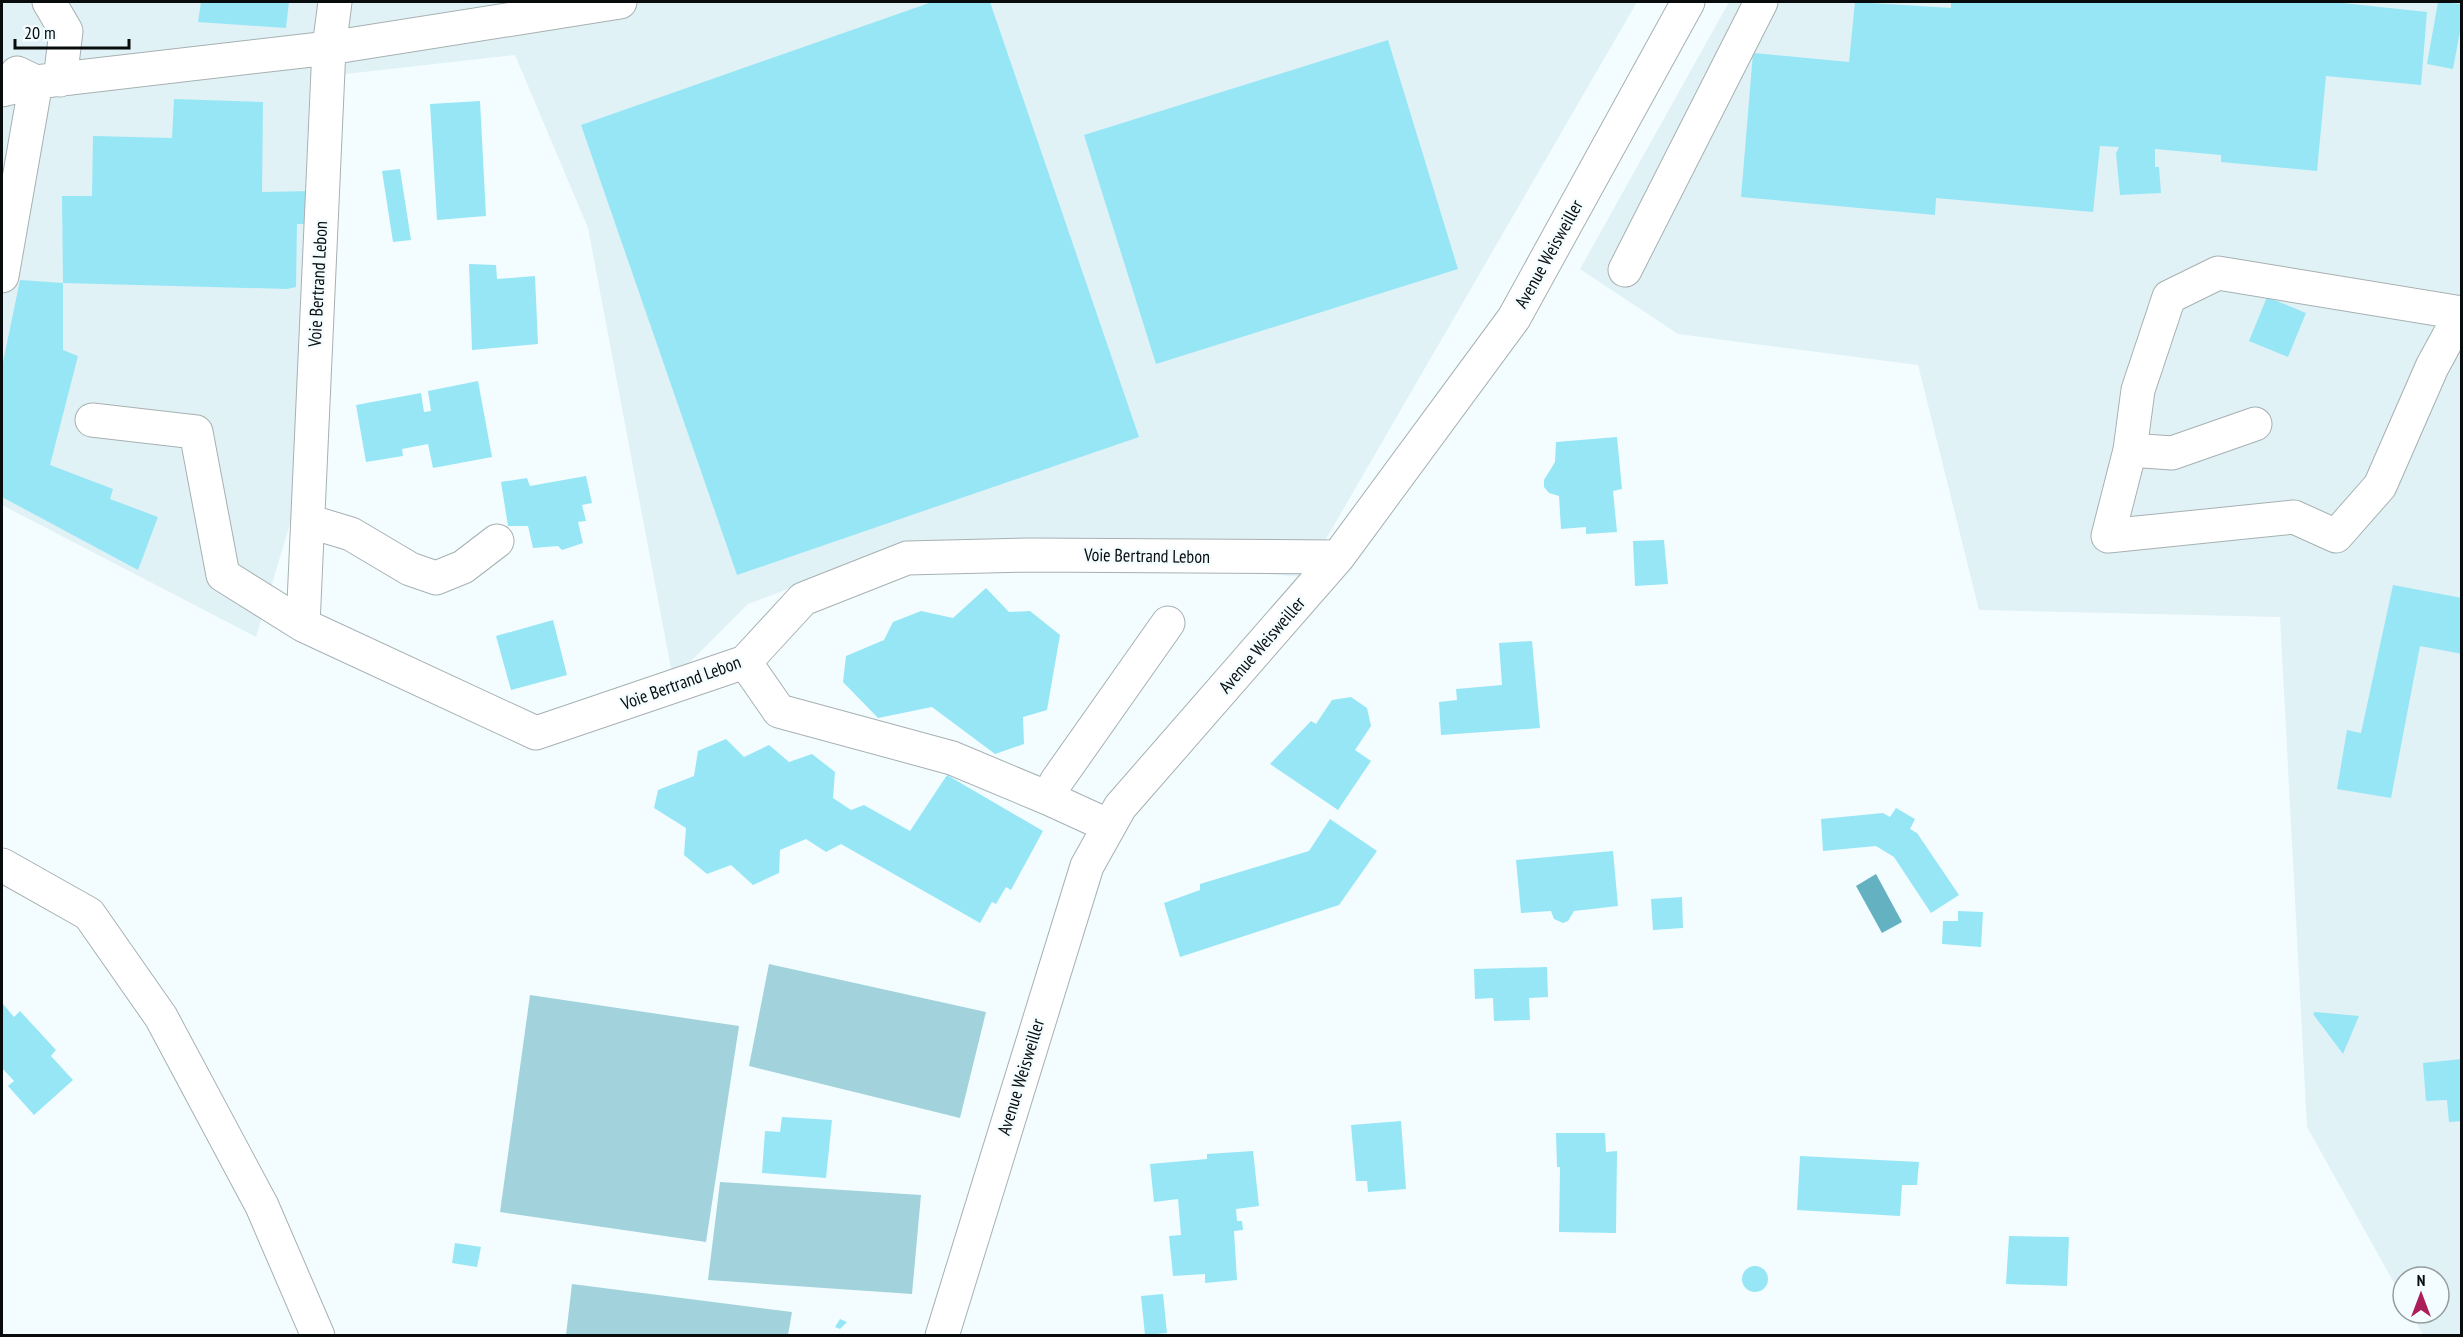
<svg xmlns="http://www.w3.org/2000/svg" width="2463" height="1337" viewBox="0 0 2463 1337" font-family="'PT Sans Narrow',sans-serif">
  <rect width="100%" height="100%" fill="#f3fdff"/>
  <path fill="#e0f2f6" d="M2,2H1637L1304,577L905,545L748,604L673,679L588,228L515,55L310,78L292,517L256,637L2,505Z
    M1729,2H2461V1335H2423L2411,1313H2439V1277H2403V1299L2307,1127L2280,617L1979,610L1918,365L1678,334L1580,269Z"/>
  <path fill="#a2d3dd" d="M769,964L986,1012L960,1118L749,1066Z
    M530,995L739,1026L706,1242L500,1212Z
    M720,1182L921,1195L912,1294L708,1280Z
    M572,1284L792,1312L788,1335H566Z"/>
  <path fill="#64b2c1" d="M1876,874L1902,922L1882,933L1856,886Z"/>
  <path fill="#97e6f6" d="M201,2H289L286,28L198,22Z
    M932,2H990L1139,437L737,575L581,125Z
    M1855,2L1951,8V2H2333L2427,12L2421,85L2326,76L2317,171L2221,162V155L2155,149V167H2159L2161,193L2120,195L2116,153L2119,147L2100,146L2093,212L1936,198L1935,215L1741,197L1753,53L1849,62Z
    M2438,2L2462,4V21L2453,69L2427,64Z
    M1388,40L1458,269L1156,364L1084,135Z
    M174,99L263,102L262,192L313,191L310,224H297L296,287L287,289L63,283V350L78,356L50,465L113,489L110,499L158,517L138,570L2,497V367L20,280L63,283L62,196H92L93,136L172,138Z
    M480,101L486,216L437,220L430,104Z
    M400,169L411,240L393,242L382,171Z
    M469,264L496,265L497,279L535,276L538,344L472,350Z
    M2267,297L2306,313L2288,357L2249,341Z
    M478,381L492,457L433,468L428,444L402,449L403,456L366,462L356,405L421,393L424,412L431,411L428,391Z
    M1617,437L1622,489L1613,491L1617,532L1586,534V527L1561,529L1559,496L1549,493L1544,487V480L1555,462L1556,442Z
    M586,476L592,503L582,505L586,521L578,522L583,543L562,550L558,546L533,548L528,526H508L501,482L527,478L530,486Z
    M1664,540L1668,584L1635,586L1633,541Z
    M2393,585L2462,598V654L2420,646L2391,798L2337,789L2347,730L2361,733Z
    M986,588L1009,612L1030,611L1060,635L1047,710L1023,717L1024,744L995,754L932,707L878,718L843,682L846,656L884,640L893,622L921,611L953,618Z
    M553,620L567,675L511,690L496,636Z
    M1532,641L1540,728L1441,735L1439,702L1457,700L1456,689L1502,685L1499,643Z
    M1351,697L1367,708L1371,726L1355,750L1371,761L1338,810L1270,764L1311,721L1316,724L1332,700Z
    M726,739L744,757L769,745L789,762L812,754L835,772L833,798L851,810L864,805L910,831L947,775L1043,831L1011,890L1006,887L996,904L992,902L980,923L841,844L826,852L806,839L780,850L779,873L753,885L731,865L707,874L684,855L686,828L654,808L658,790L694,776L698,751Z
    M1896,808L1915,819L1910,829L1917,833L1959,895L1931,913L1894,857L1876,846L1823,851L1821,819L1883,813L1890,817Z
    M1330,819L1377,851L1339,905L1180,957L1164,903L1200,890V884L1309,851Z
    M1613,851L1618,906L1574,911L1568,921L1563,923L1554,919L1551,911L1521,913L1516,860Z
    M1682,897L1683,928L1653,930L1651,899Z
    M1958,911L1983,912L1981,947L1942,944L1943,921H1958Z
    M1547,967L1548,997L1529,998L1530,1020L1494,1021L1493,998L1475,999L1474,969Z
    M2,1003L14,1017L20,1011L56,1050L51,1056L73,1080L34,1115L8,1086L14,1081L2,1068Z
    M2315,1012L2359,1016L2343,1054L2313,1014Z
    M2462,1059V1121L2449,1122L2447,1100L2426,1101L2423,1063Z
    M782,1117L832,1120L826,1178L762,1173L765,1131L780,1132Z
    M1401,1121L1406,1189L1368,1192L1367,1181H1356L1351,1125Z
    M1556,1133H1605L1606,1152L1617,1151L1616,1233L1559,1232L1560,1167H1557Z
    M1253,1151L1259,1206L1236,1209L1237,1221H1242L1243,1230L1234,1231L1237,1280L1205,1283V1274L1173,1276L1169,1236L1181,1235L1178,1199L1154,1202L1150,1164L1207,1159V1154Z
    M1800,1156L1919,1162L1917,1185H1902L1900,1216L1797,1210Z
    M2009,1236L2069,1237L2067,1286L2006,1284Z
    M455,1243L481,1247L477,1267L452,1263Z
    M1742 1279a13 13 0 1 1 26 0a13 13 0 1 1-26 0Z
    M1163,1294L1167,1333L1145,1335L1141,1296Z
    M840,1319L847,1322L840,1329L835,1327Z"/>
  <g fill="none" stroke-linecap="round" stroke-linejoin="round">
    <defs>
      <path id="minor" d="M49,2L66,31L60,80
        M335,2L329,48L303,625L536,733L745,662L803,599L907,558L1030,555L1338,557
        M2,90L36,82L329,48L620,2
        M1625,270L1761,2
        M2,276L36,82L17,73
        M2461,313L2218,273L2169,297L2138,390L2130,450L2108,536L2294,517L2336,536L2380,486L2432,367L2462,312
        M92,420L196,432L223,575L303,625
        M2130,450L2172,453L2255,424
        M308,521L351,534L410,569L436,578L463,567L497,541
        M745,662L779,711L952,758L1050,799
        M1109,826L1050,799L1056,782L1168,623
        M2,865L89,914L161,1017L262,1206L318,1336
        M942,1336L1087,866L1120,807L1338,557L1514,318L1688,2"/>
    </defs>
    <use href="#minor" stroke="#a7b0b2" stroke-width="35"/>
    <use href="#minor" stroke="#fff" stroke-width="33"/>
  </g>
  <g text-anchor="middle" stroke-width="5" stroke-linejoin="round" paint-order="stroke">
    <g font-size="18" fill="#090c0d" stroke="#f3fdff">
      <text transform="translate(1549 254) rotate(-61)" y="6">Avenue Weisweiller</text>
      <text transform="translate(318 284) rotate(-87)" y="6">Voie Bertrand Lebon</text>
      <text transform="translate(1147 556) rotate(1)" y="6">Voie Bertrand Lebon</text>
      <text transform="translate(1262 645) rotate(-49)" y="6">Avenue Weisweiller</text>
      <text transform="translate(681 683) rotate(-20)" y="6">Voie Bertrand Lebon</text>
      <text transform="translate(1021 1077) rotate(-73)" y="6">Avenue Weisweiller</text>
    </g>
  </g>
  <rect width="2463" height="1337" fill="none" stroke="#090c0d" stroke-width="6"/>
  <g transform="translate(2421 1295)"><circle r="28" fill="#f3fdff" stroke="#959d9e" stroke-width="1.5"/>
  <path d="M0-4.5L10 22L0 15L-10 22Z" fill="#ac1e5a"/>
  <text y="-9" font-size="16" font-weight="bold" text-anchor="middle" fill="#090c0d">N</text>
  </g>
  <path d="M15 39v9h114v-9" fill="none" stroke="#090c0d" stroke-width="3"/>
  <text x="24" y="39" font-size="18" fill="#090c0d" stroke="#f3fdff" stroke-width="4.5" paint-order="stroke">20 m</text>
</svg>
